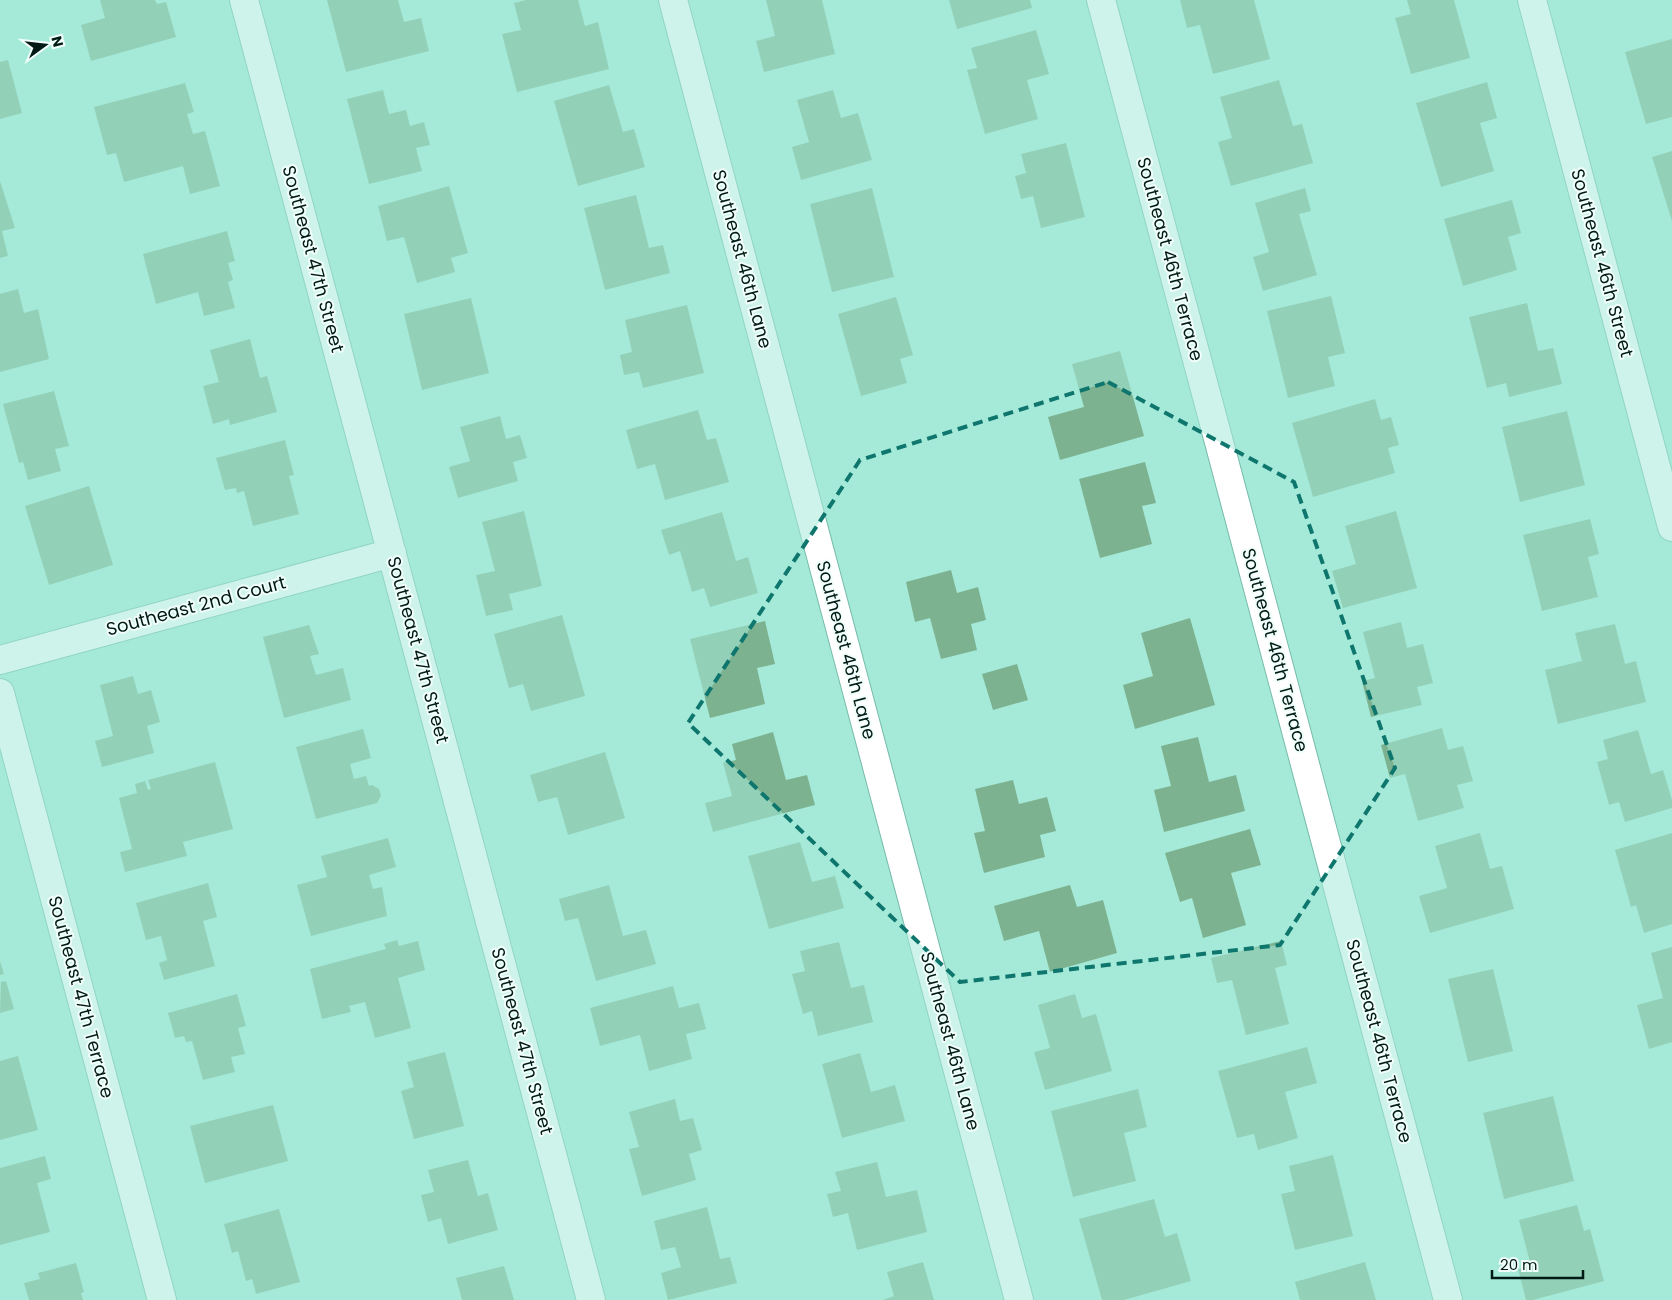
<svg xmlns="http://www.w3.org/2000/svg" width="1672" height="1300" viewBox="0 0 1672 1300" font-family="Poppins,sans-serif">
  <rect width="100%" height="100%" fill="#a5ead8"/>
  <path fill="#7db291" d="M100,0H155L157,4L166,2L176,37L91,61L81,25L105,18Z
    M327,0H398L404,22L421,18L429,51L346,72Z
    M526,0H578L585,26L598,22L609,69L517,92L502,34L521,30L514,3Z
    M766,0H822L835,54L764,72L756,41L775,36Z
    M949,0H1030L1032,8L957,29Z
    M1180,0H1254L1270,59L1213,74L1200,25L1187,28Z
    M1407,0H1454L1470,58L1411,74L1395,18L1411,14Z
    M1036,30L1049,74L1027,80L1038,119L985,134L967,70L977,68L971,48Z
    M1672,39V117L1646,124L1625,52Z
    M8,60L22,113L0,119V62Z
    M1279,80L1293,126L1302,124L1313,163L1231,186L1218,142L1232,138L1220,97Z
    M1487,82L1497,118L1480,123L1494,171L1441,187L1416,103Z
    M185,83L194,112L187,114L193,134L205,131L220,186L190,194L183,166L124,182L116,153L107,155L94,107Z
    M609,85L623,132L634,129L645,167L578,186L554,101Z
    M383,90L389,114L406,110L410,126L424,122L430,145L416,148L422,171L369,184L347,99Z
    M833,90L841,118L858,113L872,160L801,180L792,147L809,142L797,100Z
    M1066,143L1085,217L1041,228L1033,196L1021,199L1015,176L1026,173L1021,154Z
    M1672,151V221L1652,157Z
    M0,181L15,228L2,231L8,256L0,258Z
    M449,186L468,253L451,258L455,272L417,283L404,237L387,241L378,206Z
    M872,188L894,277L832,292L810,204Z
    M1305,188L1311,211L1299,214L1317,275L1263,291L1253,257L1269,252L1255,203Z
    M636,195L649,248L663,245L670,273L605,290L584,208Z
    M1512,200L1521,233L1508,237L1517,270L1463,286L1444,219Z
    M227,231L235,261L228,263L233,280L228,282L235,308L204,316L198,292L156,304L143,254Z
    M18,289L24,313L38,309L49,359L0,372V294Z
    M1331,296L1345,353L1328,357L1335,386L1288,398L1267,311Z
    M896,297L913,355L900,359L907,383L861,396L838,314Z
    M471,298L489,373L422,390L404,314Z
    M1527,303L1538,351L1553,348L1562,384L1509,397L1506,383L1487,388L1469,317Z
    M687,305L704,373L643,388L639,372L624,375L620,355L632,352L625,320Z
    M250,339L260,378L267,376L277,412L230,425L229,419L213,424L203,386L219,382L210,350Z
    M1120,351L1144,436L1060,460L1048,417L1084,407L1072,364Z
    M54,391L69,446L55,449L61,471L28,480L23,462L19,463L3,404Z
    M1375,399L1381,420L1391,417L1399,445L1388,448L1395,473L1313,497L1292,423Z
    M698,410L707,440L716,438L729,482L665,500L655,464L637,469L626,430Z
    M1567,411L1585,485L1520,502L1502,427Z
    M500,416L506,439L520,435L527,458L513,462L518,481L458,498L449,467L470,461L460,427Z
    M285,440L294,475L289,476L299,514L253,526L244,491L237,493L236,488L225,490L216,458Z
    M1145,462L1156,503L1142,506L1152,544L1100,558L1079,479Z
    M89,486L113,565L49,585L25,506Z
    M524,511L542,586L509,594L513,610L486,616L476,575L495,571L482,522Z
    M1396,511L1417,588L1343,608L1332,571L1356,564L1345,526Z
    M722,512L736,561L748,557L758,593L710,607L704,588L692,592L680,551L669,555L661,530Z
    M1590,519L1599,554L1588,557L1598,597L1542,611L1523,535Z
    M951,570L957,593L978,587L986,620L971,624L977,650L941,659L930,618L915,622L906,582Z
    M562,615L585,696L531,711L523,684L509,688L494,634Z
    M1190,618L1215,705L1135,729L1123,685L1153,676L1141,633Z
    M765,621L775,664L757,668L765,704L710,718L690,639Z
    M1401,622L1407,648L1423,644L1433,683L1417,687L1422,705L1371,717L1362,681L1375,678L1363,632Z
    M1615,624L1625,664L1636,661L1646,702L1558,724L1545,670L1582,661L1575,633Z
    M309,625L319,654L310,656L316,675L343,668L351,700L284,718L263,637Z
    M1017,664L1028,700L993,710L982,674Z
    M133,676L138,694L151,690L160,722L147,726L154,753L102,767L95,741L113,736L100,685Z
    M1442,728L1448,750L1463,746L1473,781L1457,785L1464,808L1418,821L1405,774L1390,778L1381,745Z
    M363,729L371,758L350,764L354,779L366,776L369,786L372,785L379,789L381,796L377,803L316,819L296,747Z
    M1638,730L1651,774L1663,770L1672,800V808L1625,822L1619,802L1609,805L1597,762L1608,759L1603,740Z
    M773,732L786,780L807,775L815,805L713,832L705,803L732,796L723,763L736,760L732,744Z
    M1198,737L1209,782L1236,775L1245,811L1164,832L1154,790L1171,786L1161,746Z
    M605,752L625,818L568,835L557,797L538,802L530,775Z
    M215,762L233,829L183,842L187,856L125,872L120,852L132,849L119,798L137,793L135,784L145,781L148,790L151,789L148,780Z
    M1013,780L1019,804L1047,797L1056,831L1040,835L1045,857L984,873L974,833L985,831L975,789Z
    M1250,829L1261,865L1231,873L1246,925L1203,938L1192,898L1180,902L1165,853Z
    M1480,833L1490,869L1502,866L1514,909L1430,933L1419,896L1447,888L1435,846Z
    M1672,833V924L1644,933L1636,905L1631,907L1615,850Z
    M388,838L396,867L369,875L373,889L382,887L387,916L311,936L297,885L327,877L321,856Z
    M800,842L812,882L835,876L844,908L769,929L748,856Z
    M208,883L217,917L203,921L215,966L164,980L159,963L167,960L161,936L146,940L136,903Z
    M609,885L623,936L646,930L656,964L596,981L578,918L565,921L559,899Z
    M1070,885L1077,907L1103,900L1117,953L1050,972L1039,931L1004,941L994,906Z
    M397,940L399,946L418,941L425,970L398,978L411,1028L375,1038L365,1002L349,1006L351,1012L322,1019L310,969L386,949L384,944Z
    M1281,941L1287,965L1275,968L1289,1024L1246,1035L1232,980L1217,983L1211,958Z
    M839,942L851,988L864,985L873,1022L818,1036L812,1011L803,1014L792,974L805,971L800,951Z
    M1672,947V1042L1649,1049L1637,1005L1663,998L1651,953Z
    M0,961L4,974L0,975Z
    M1493,969L1513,1051L1468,1062L1448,979Z
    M1,979V982L6,981L14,1009L0,1013Z
    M673,986L679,1008L699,1003L706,1029L686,1034L692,1059L649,1071L640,1035L600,1046L590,1008Z
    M237,994L246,1026L238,1028L245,1054L231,1057L235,1072L203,1080L192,1041L186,1042L184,1036L175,1038L168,1013Z
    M1075,994L1082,1018L1096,1014L1112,1071L1045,1090L1034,1052L1050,1048L1038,1005Z
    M1307,1047L1317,1083L1285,1092L1298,1138L1258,1150L1254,1134L1237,1138L1218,1071Z
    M445,1052L464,1126L414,1139L401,1091L414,1087L407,1062Z
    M860,1053L871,1092L895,1085L905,1121L842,1138L822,1064Z
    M18,1056L38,1130L0,1140V1061Z
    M1138,1089L1147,1127L1124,1133L1136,1181L1073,1197L1051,1111Z
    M1553,1096L1574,1181L1504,1199L1483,1113Z
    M675,1099L680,1121L693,1118L702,1150L689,1154L696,1180L642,1196L629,1149L639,1147L629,1112Z
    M273,1105L288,1161L205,1183L190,1126Z
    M1333,1155L1353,1236L1295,1250L1281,1194L1295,1191L1289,1166Z
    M45,1156L51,1179L37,1183L50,1232L0,1245V1168Z
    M468,1160L478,1196L488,1193L498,1230L448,1244L441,1218L428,1222L421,1195L434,1192L428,1170Z
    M877,1162L886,1197L917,1190L927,1232L857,1250L848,1213L833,1217L827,1194L841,1191L835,1172Z
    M1154,1199L1165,1237L1177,1233L1191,1281L1124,1300H1102L1079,1219Z
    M1577,1205L1584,1231L1590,1229L1604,1281L1533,1300H1526L1518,1269L1531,1266L1519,1220Z
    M707,1207L720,1259L730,1257L737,1283L668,1300L661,1273L681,1267L675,1247L661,1250L654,1221Z
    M279,1209L300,1282L256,1294L252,1279L246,1281L238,1251L232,1253L224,1224Z
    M923,1262L934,1300H883L894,1296L887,1272Z
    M1365,1262L1376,1300H1300L1295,1282Z
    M76,1263L84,1292L81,1293L83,1300H29L24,1283L40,1279L38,1273Z
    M504,1266L514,1300H462L456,1278Z"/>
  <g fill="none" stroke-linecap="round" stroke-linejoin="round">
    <defs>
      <path id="street" d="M244,0L591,1300
        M673,0L1019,1300
        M1101,0L1448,1300
        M1532,0L1672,527
        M0,660L392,553
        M0,693L162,1300"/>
    </defs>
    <use href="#street" stroke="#7ba" stroke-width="30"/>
    <use href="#street" stroke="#fff" stroke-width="28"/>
  </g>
  <path d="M0 0H1672V1300H0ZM1108,382L1294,482L1395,768L1280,945L960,982L688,723L860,460Z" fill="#a5ead8" fill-opacity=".55" fill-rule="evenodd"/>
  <path fill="none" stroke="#0f766e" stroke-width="4" stroke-dasharray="10 6" stroke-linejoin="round" d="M1108,382L1294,482L1395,768L1280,945L960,982L688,723L860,460Z"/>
  <g text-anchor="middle" stroke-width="4" stroke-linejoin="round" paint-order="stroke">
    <g font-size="18" fill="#001a15" stroke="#f1fefa">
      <text transform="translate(313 259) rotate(75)" y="6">Southeast 47th Street</text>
      <text transform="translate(742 259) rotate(75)" y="6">Southeast 46th Lane</text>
      <text transform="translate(1170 259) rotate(75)" y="6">Southeast 46th Terrace</text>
      <text transform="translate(1602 263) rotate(75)" y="6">Southeast 46th Street</text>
      <text transform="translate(196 606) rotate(-15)" y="6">Southeast 2nd Court</text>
      <text transform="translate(418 650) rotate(75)" y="6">Southeast 47th Street</text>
      <text transform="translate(846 650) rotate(75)" y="6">Southeast 46th Lane</text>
      <text transform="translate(1275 650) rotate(75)" y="6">Southeast 46th Terrace</text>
      <text transform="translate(81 997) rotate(75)" y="6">Southeast 47th Terrace</text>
      <text transform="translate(522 1041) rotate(75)" y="6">Southeast 47th Street</text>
      <text transform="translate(950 1041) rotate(75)" y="6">Southeast 46th Lane</text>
      <text transform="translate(1379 1041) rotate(75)" y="6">Southeast 46th Terrace</text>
    </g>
  </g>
  <g transform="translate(45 45) rotate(75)" stroke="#f1fefa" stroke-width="4" paint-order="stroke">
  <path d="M0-4L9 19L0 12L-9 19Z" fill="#001a15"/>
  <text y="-8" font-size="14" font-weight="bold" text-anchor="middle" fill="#001a15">N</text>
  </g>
  <path d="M1492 1270v8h91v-8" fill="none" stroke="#001a15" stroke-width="2.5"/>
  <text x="1500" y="1270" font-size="15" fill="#001a15" stroke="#f1fefa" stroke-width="4" paint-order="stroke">20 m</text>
</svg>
